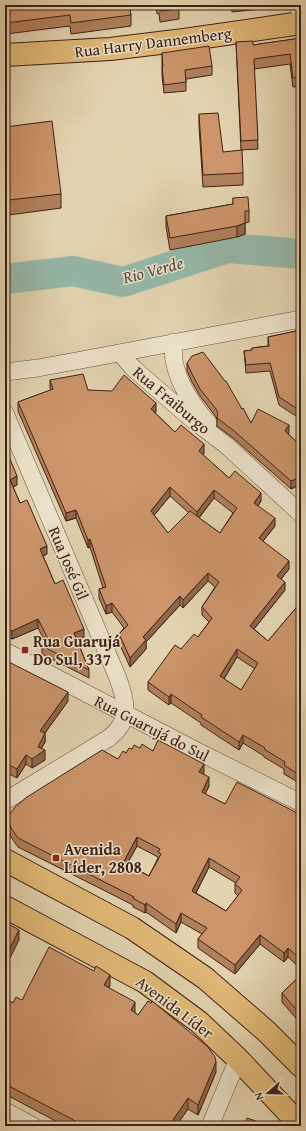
<svg xmlns="http://www.w3.org/2000/svg" width="306" height="1131" viewBox="0 0 306 1131" font-family="'Gentium Book Plus',serif">
  <rect width="100%" height="100%" fill="#e3d4b1"/>
  <filter id="stains"><feTurbulence type="fractalNoise" baseFrequency=".005" numOctaves="4"/><feColorMatrix values="0 0 0 0 .2 0 0 0 0 .09 0 0 0 0 .02 0 0 0 .5 -.17"/></filter>
  <radialGradient id="worn" r=".72"><stop offset=".6" stop-color="#630" stop-opacity="0"/><stop offset="1" stop-color="#630" stop-opacity=".3"/></radialGradient>
  <g fill="none" stroke-linecap="round" stroke-linejoin="round">
    <path stroke="#95b8aa" stroke-width="30" d="M5,279L73,271L123,282L228,248L301,254"/>
    <defs>
      <path id="minor" d="M299,5L301,18
        M173,342C174,349 173,355 174,361C179,385 192,405 208,423
        M120,353L133,368L193,420L226,445L301,514
        M5,372L38,368L92,358L301,319
        M5,413L117,676C123,692 131,714 118,729C116,732 112,735 109,738L5,801
        M5,651L197,751L301,803
        M5,1111L33,1126
        M210,1126L238,1059"/>
      <path id="major" d="M5,55L110,49L184,40L301,23
        M5,860L132,928L205,978L266,1031L301,1066
        M5,907L145,982L199,1022L238,1059L301,1126"/>
    </defs>
    <use href="#minor" stroke="#684d3d" stroke-width="18"/>
    <use href="#major" stroke="#3f2016" stroke-width="24"/>
    <use href="#minor" stroke="#ede3cc" stroke-width="17"/>
    <use href="#major" stroke="#e2ba78" stroke-width="22"/>
  </g>
  <path fill="#af805c" stroke="#3f2016" fill-rule="evenodd" d="M10,5H132H129L131,15V26L71,34L70,26L6,34V40H5V6Z
    M156,5H179V19L160,22L159,13L157,14Z
    M231,5H261V9L232,12Z
    M301,38V86L293,87L290,64L254,69L258,149L241,150L236,42L253,45Z
    M162,53L212,66V75L186,79V91L164,93L162,76Z
    M199,114L223,152L243,173V185L203,187L199,126Z
    M5,127L61,194V208L9,215L5,182Z
    M233,198L249,211V222L245,223V234L237,237L170,250L166,227V216L233,204Z
    M301,330V415L299,418L279,405L270,371L246,373L244,351L252,350V348L268,346V337Z
    M187,363L242,409L251,423L289,433L288,434L301,446V484L291,489L233,438L217,426V420L216,417L200,396L192,382L187,371Z
    M50,380L88,390L156,412L155,413L175,432L204,453L203,455L229,478L261,501L258,506L275,526L263,541L289,569L281,579L285,590L254,629L268,641L301,602V784L284,774V769L264,757V756L243,743L239,750L201,725V723L171,703L169,705L148,690V682L181,649L198,637L209,622L202,615V607L215,587L208,581L183,608L180,605L146,642V649L130,667L119,643V634L124,628L112,612L106,614L99,598V589L103,588L90,547L88,548L76,518L66,521L18,411V402L51,390L50,389ZM170,496L189,513L168,533L154,515ZM214,498L233,513L220,533L199,518ZM237,657L255,669L241,690L224,679Z
    M5,447L17,485L13,487L20,503L47,554L43,556L55,584L84,637L77,640L89,670V678L42,654V646L46,644L38,628L12,639L5,636Z
    M5,660L68,701L45,733V742L41,749L45,760L32,768L26,764L17,778L5,772Z
    M140,748L153,751L204,773L203,774L209,786L205,794L225,804L301,815V969L288,957L284,962L260,944L235,974L198,948V939L202,934L181,922L176,933L146,912L145,913L133,907V905L18,847L11,837L9,829V820L118,759L132,749ZM137,846L158,857V858L149,876L127,864ZM209,867L236,883L235,884V893L238,896L226,911L196,893Z
    M301,975V1024L282,1002V993Z
    M110,985L109,988L135,1012V1013L216,1072L198,1115L188,1109L176,1126H65L5,1094V998L13,1003L22,1000Z"/>
  <path fill="#8f684b" stroke="#3f2016" d="M245,223V234L237,237V226Z
    M156,403V412L151,417V409Z
    M301,407V415L299,418V410Z
    M289,425V433L285,439V431Z
    M204,444V453L199,459V451Z
    M17,476V485L10,488V480Z
    M301,477V484L291,489V481Z
    M170,487V496L151,519V511Z
    M214,490V498L197,520V512Z
    M261,493V501L254,511V503Z
    M76,510V518L66,521V513Z
    M275,518V526L259,546V538Z
    M90,539V547L88,548V540Z
    M47,546V554L40,557V549Z
    M289,561V569L277,584V576Z
    M208,573V581L183,608V600Z
    M285,582V590L250,634V626Z
    M180,596V605L146,642V649L130,667V658L143,637Z
    M112,603V612L106,614V606Z
    M38,619V628L12,639V631Z
    M84,629V637L74,641V633Z
    M237,649V657L220,685V676Z
    M68,692V701L45,733V742L38,755L45,750V760L32,768V759L38,747L40,731Z
    M171,694V703L169,705V697Z
    M243,735V743L239,750V742Z
    M26,755V764L17,778V769Z
    M204,764V773L199,781V772Z
    M209,777V786L202,801V792Z
    M137,837V846L123,871V863Z
    M209,858V867L192,900V891Z
    M146,903V912L145,913V905Z
    M181,913V922L176,933V924Z
    M19,930V940L5,968V958Z
    M260,935V944L235,974V965Z
    M288,948V957L284,962V953Z
    M110,975V985L104,995V985Z
    M135,1002V1012L131,1020V1010Z
    M216,1062V1072L198,1115V1105Z
    M188,1098V1109L176,1126H171V1123Z"/>
  <path fill="#cc956b" stroke="#3f2016" fill-rule="evenodd" d="M10,5H129L131,15L71,23L70,15L6,23V30H5V6Z
    M160,5H179V9L160,11Z
    M301,38V77L293,78L290,54L254,59L258,140L241,141L236,42L253,41V45Z
    M209,46L212,66L185,70L186,82L164,85L162,67H163L162,53Z
    M218,113L223,152L242,150L243,173L203,175L199,114Z
    M52,121L61,194L9,200L5,168V127Z
    M248,197L249,211H245V223L237,226L170,238L166,216L233,204V198Z
    M301,330V407L299,410L279,397L270,363L246,365L244,351L252,350V348L269,346L268,337Z
    M203,352L225,381H226L242,409L243,408L251,423L258,409L289,425L285,431L301,446V477L291,481L233,430L217,418L218,413L216,409L200,389L192,374L187,363L192,356Z
    M83,374L88,390L112,391L124,375L156,403L151,409L175,432L181,425L204,444L199,451L229,478L235,471L261,493L254,503L275,518L259,538L289,561L277,576L285,582L250,626L268,641L301,602V776L284,765L285,762L264,749L265,748L243,735L239,742L201,717L202,715L171,694L169,697L148,682L175,645L181,649L194,634L198,637L212,618L202,607L219,582L208,573L183,600L180,596L143,637L146,640L130,658L119,634L128,625L112,603L106,606L99,589L106,587L90,539L88,540L76,510L66,513L18,402L53,389L50,380ZM170,487L197,512L214,490L237,508L220,533L190,511L168,533L151,511ZM237,649L258,663L241,690L220,676Z
    M5,447L17,476L10,480L20,503L27,500L47,546L40,549L55,584L63,580L84,629L74,633L89,670L42,646L50,643L38,619L12,631L5,628Z
    M5,660L68,692L40,731L45,733L38,747L45,750L32,759L26,755L17,769L5,763Z
    M158,740L204,764L199,772L209,777L202,792L225,804L237,782L301,815V960L288,948L284,953L260,935L235,965L198,939L207,928L181,913L176,924L146,903L145,905L133,898L134,897L18,838L11,828L9,820V815L15,807L27,797L102,750L118,759L123,751L126,753L129,748L132,749L134,745L140,748L142,744L153,751ZM137,837L160,849L158,852L161,854L149,876L123,863ZM209,858L240,877L235,884L242,890L226,911L192,891Z
    M5,922L19,930L5,958Z
    M49,947L94,971L96,966L110,975L104,985L135,1002L131,1010L138,1015L148,1001L151,1003L152,1001L208,1047L215,1057L216,1062L198,1105L188,1098L171,1123L175,1126H85L5,1084V998L13,1003L16,997L22,1000Z
    M301,975V1015L282,993Z
    M247,1118L261,1123L260,1126H244Z
    M9,1121L18,1126H7Z"/>
  <g fill="#8f2418" stroke="#ede3cc" stroke-width="1.5">
    <rect x="21" y="646" width="8" height="8" rx="2"/>
    <rect x="52" y="854" width="8" height="8" rx="2"/>
  </g>
  <g text-anchor="middle" stroke-width="3" stroke-linejoin="round" paint-order="stroke">
    <g font-size="16" fill="#3f2016" stroke="#ede3cc">
      <text transform="translate(153 42) rotate(-7)" y="6">Rua Harry Dannemberg</text>
      <text transform="translate(172 400) rotate(40)" y="6">Rua Fraiburgo</text>
      <text transform="translate(69 563) rotate(67)" y="6">Rua José Gil</text>
      <text transform="translate(152 728) rotate(27)" y="6">Rua Guarujá do Sul</text>
      <text transform="translate(175 1007) rotate(37)" y="6">Avenida Líder</text>
    </g>
    <g font-size="16" font-weight="bold" fill="#3f2016" stroke="#ede3cc" text-anchor="start">
      <text x="33" y="647">Rua Guarujá<tspan x="33" dy="18">Do Sul, 337</tspan></text>
      <text x="64" y="855">Avenida<tspan x="64" dy="18">Líder, 2808</tspan></text>
    </g>
    <g font-size="17" font-style="italic" fill="#54463b" stroke="#ede3cc">
      <text transform="translate(153 270) rotate(-15)" y="6">Rio Verde</text>
    </g>
  </g>
  <rect width="306" height="1131" fill="none" stroke="#e3d4b1" stroke-width="20"/>
  <rect x="6" y="6" width="294" height="1119" fill="none" stroke="#3f2016" stroke-width="2"/>
  <rect x="10" y="10" width="286" height="1111" fill="none" stroke="#3f2016"/>
  <g transform="translate(268 1093) rotate(250)" stroke="#ede3cc" stroke-width="3" paint-order="stroke">
  <path d="M0-3L7 15L0 10L-7 15Z" fill="#3f2016"/>
  <text y="-6" font-size="11" font-weight="bold" text-anchor="middle" fill="#3f2016">N</text>
  </g>
  <rect width="100%" height="100%" filter="url(#stains)"/>
  <rect width="100%" height="100%" fill="url(#worn)"/>
</svg>
